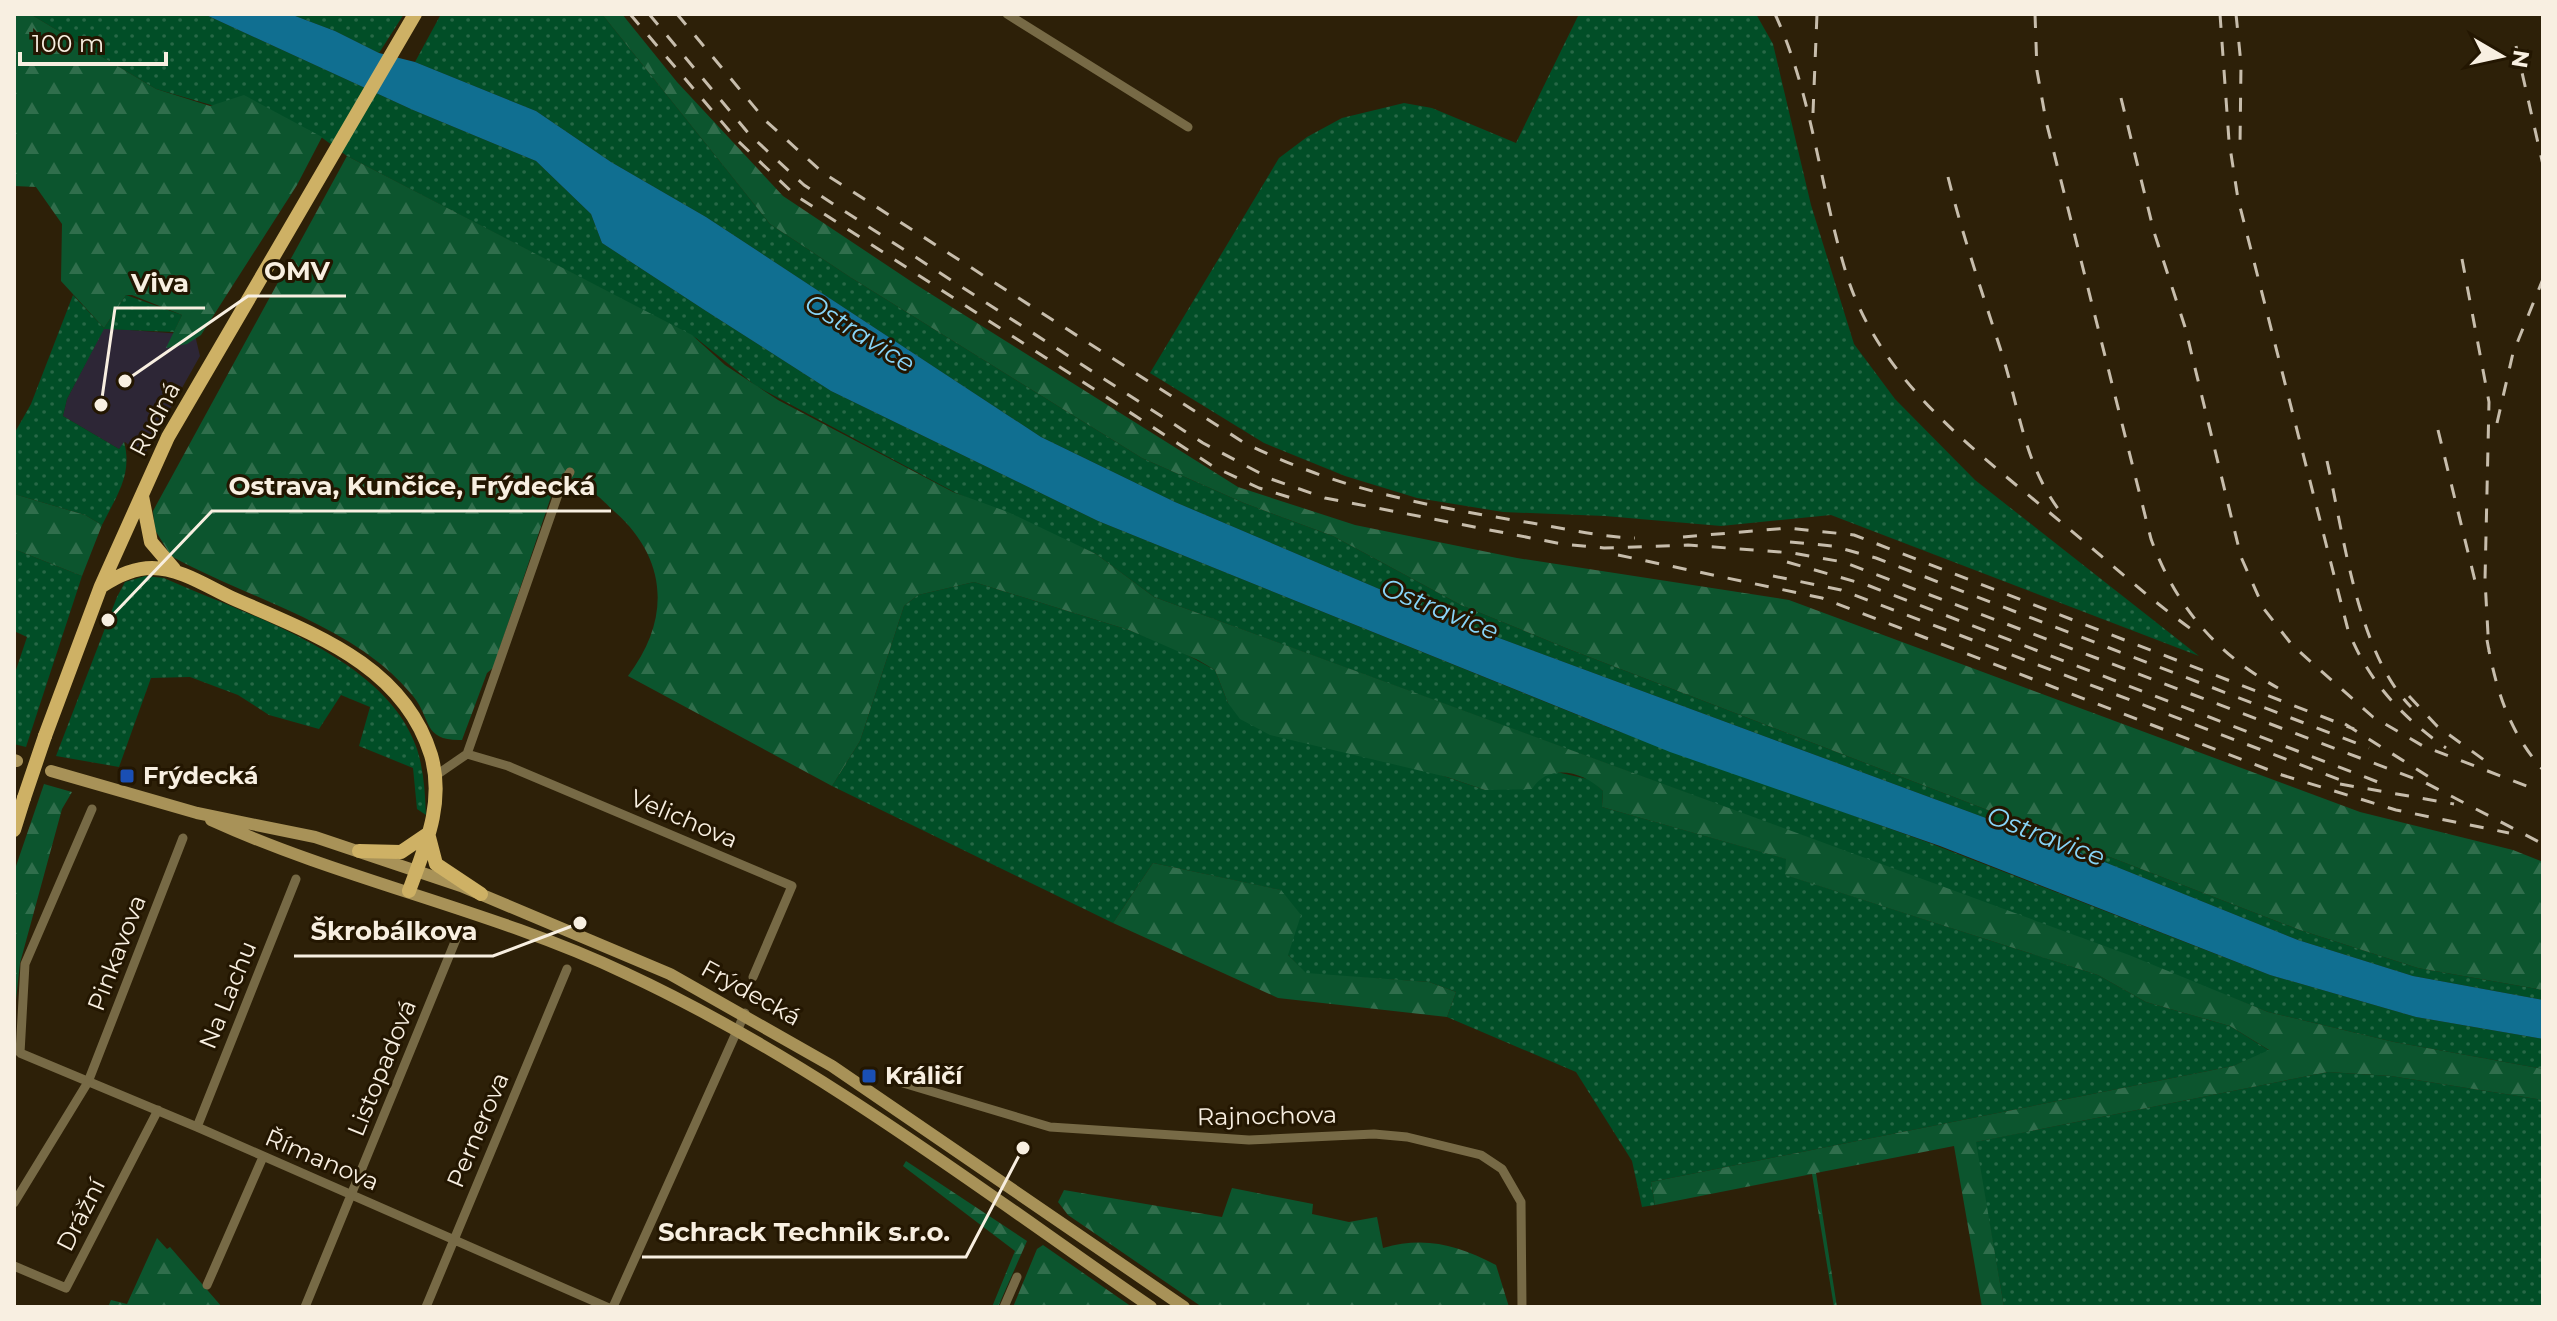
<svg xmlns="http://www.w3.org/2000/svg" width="2557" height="1321" viewBox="0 0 2557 1321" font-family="Montserrat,sans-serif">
  <defs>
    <pattern id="grass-dots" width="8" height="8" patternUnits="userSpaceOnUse" patternTransform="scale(2)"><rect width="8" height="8" fill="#014e27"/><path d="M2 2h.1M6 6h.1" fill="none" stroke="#276846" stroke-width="1.8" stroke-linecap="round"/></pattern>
    <pattern id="forest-firs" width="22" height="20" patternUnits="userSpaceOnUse" patternTransform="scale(2)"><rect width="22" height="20" fill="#0c552e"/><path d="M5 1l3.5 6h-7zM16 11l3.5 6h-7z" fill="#306e4c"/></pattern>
  </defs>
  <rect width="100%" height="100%" fill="#2d2008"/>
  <path fill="#2d2636" d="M104,328L195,335L200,356L143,457L125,442L119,449L63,416L67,399Z"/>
  <path fill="url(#grass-dots)" d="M30,14H204L413,110L536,161L591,214L602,243L706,311L831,391L1098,521L1615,730L1927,842L2270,975L2416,1017L2543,1039V1069L2394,1042L2268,1012L2056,929L1154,597L1096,554L954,492L756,386L696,338L347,156L321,137L156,89Z
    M290,14H404L379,53L335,31Z
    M441,14H602L770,224L850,277L1142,458L1244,503L1333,536L1461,605L1566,648L2300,930L2418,968L2543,990V1000L2413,976L2298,940L2102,861L1464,625L1175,502L1041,437L706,217L611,162L536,111L415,62Z
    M1579,14H1756L1773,44L1811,205L1854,344L1895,399L1975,480L2199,656L1831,515L1721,526L1605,516L1503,512L1417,498L1345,476L1264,443L1150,373L1279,158L1307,137L1342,118L1404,103L1432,108L1516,143Z
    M73,295L104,328L126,295L182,315L174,332L104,329L67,399L63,416L119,449L124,442C133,474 116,497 102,525L85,515L14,494V434L31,404Z
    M14,549L82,576L26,747L14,744V676L27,637L14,631Z
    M145,576L164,578C246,615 386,656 417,749C424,771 425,793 426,815L417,809L413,768L359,746L370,707L341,695L319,729L269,715L238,695L190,677L151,678L119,767L56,756L117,597L125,582Z
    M974,582L1129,630L1174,648L1215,670L1228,703L1485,790L1552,771L1592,780L1603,791L1602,807L1787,859L1786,875L2098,975L2146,1002L2230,1026L2270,1051L2233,1066L1651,1182L1655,1205L1642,1207L1632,1161L1576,1072L1447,1017L1456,992L1429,982L1306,974L1288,955L1280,890L1153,863L1113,923L832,786L860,741L904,606L918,595Z
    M2328,1072L2391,1076L2543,1100V1307H2004L1975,1142Z"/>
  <path fill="url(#forest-firs)" d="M14,14H30L156,89L210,106L244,95L322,137L297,185L201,335L187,344L166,348L182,315L132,295H126L104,328L61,281L62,224L36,187L14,186Z
    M602,14H622L677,82L783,196L915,284L1238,487L1355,525L1517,558L1789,600L2360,812L2513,850L2543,862V990L2418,968L2300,930L1566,648L1461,605L1333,536L1244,503L1142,458L850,277L770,224Z
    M347,156L692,335L725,365L778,400L953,492L1008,512L1096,554L1154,597L2129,955L2268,1012L2394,1042L2543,1069V1100L2391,1076L2328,1072L1976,1142L2004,1307H1982L1954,1146L1816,1173L1837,1307H1834L1812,1174L1655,1205L1651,1182L2233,1066L2269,1050L2230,1026L2146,1002L2098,975L1785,875L1786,859L1602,807L1603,791C1583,771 1548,763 1532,789L1485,790L1447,777L1270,735L1240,719L1228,703L1215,670L1198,660L1129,630L974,582L918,595L904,606L860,741L832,786L628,676C670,621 669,560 615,512C607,505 596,492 586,489C577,486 565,486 555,485L493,668L487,673L462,740C422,741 432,719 413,696C403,684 390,671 378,662C318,615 238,593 171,556L155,530L153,511Z
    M14,494L85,515L102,525L82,576L14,549Z
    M44,784L72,792L62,809L20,963L14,1018V872Z
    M1153,863L1281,890L1301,915L1288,955L1306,973L1429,982L1456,992L1447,1017L1278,998L1113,923Z
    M906,1161L1027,1241L998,1307H992L1015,1251L903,1166Z
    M1232,1188L1313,1204L1312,1214L1349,1222L1377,1217L1383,1248C1425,1236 1457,1245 1496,1265L1509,1307H1202L1068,1215L1058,1202L1064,1190L1222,1217Z
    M157,1238L167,1249L170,1247L222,1307H108L111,1300L127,1304Z
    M1043,1245L1132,1307H1013L1037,1249Z"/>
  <path fill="#106f91" d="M204,14H290L335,31L379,53L415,62L536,111L611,162L706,217L1041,437L1175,502L1464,625L2102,861L2298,940L2413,976L2543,1000V1039L2416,1017L2270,975L1940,846L1670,752L1098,521L831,391L706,311L602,243L591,214L536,161L413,110Z"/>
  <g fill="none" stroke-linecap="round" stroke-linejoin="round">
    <path stroke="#776a46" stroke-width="9" d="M1007,14L1188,127
      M467,754L508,766L792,886L753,977
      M435,776L467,754L561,486L570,472
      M92,809L25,964L20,1053L197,1127L607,1307
      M899,1071L903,1083L1050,1127L1249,1140L1374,1134L1407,1137L1481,1155L1502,1169L1521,1202L1522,1307
      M197,1127L296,879
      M14,1203L88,1082L183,838
      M14,1266L66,1288L158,1110
      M207,1285L263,1157
      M305,1307L459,932
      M426,1307L567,969
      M613,1307L745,1013
      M1004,1307L1017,1277"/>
    <path stroke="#a89258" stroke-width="12" d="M14,760L17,761
      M51,771L197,813L315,837L461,886L670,974L832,1066L1184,1307
      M211,820C345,881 492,910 625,973C813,1060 981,1190 1151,1307"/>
    <path stroke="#ceb165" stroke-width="14" d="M142,496L151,542L174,569
      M102,586C117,576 133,568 152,568C180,568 208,587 232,598C311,633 403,664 431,755C445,803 425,847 409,891
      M45,736L101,586L168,437L415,14
      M14,830L24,798
      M429,837L436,864L481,894
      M359,851L401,852L429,833"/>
    <path stroke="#c7bdac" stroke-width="3" stroke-dasharray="14 14" stroke-linecap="butt" d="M630,14L738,141L795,195L1214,467L1259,488L1295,499
      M649,14L749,134L804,185L1203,443L1271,479L1325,498L1562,544L1604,548L1688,545L1793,553L1843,562L2426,783L2543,844
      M677,14L766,121L822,172L1243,442C1335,489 1431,507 1532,523C1566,529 1601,537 1635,538
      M1775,14C1813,96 1820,190 1847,276C1882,385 1978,452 2062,523C2107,560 2150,600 2198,634
      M2035,14L2037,71L2046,121L2151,539C2175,605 2216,654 2278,688
      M2220,14L2229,141L2238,199L2348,630C2368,681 2402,717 2446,748
      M2236,14L2241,64L2240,145
      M2516,46L2543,165
      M2121,98L2154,232L2185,327L2241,557L2264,609L2292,645L2373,717L2423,746L2537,790
      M1813,113L1817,14
      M1948,177C1963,237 1983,295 2002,354C2020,411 2024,465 2062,514
      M2462,259L2489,402L2485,580L2489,652
      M2497,423L2513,353L2543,279
      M2438,430L2478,593
      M2327,461C2344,535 2357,652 2411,707
      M1683,537L1788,528L1854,535L2354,729
      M1790,542L1833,546L1876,558L2369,748
      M1618,555L1822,598L2282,775L2396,810L2509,833
      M1787,562L1867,585L2383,784
      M1773,576L1841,590L2351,784
      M2487,640C2496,690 2509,732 2543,770
      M2409,696L2437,726L2491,765
      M2345,724L2429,777
      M2340,784L2454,804"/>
    <path stroke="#ceb165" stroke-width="14" d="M24,798L45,736"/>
  </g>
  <g fill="#1a4fb4" stroke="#231601" stroke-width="3">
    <rect x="119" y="768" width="16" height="16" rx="4"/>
    <rect x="861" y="1068" width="16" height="16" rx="4"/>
  </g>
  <g text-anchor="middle" stroke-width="6" stroke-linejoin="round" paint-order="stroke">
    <g font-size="24" fill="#f8efe1" stroke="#231601">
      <text transform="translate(155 419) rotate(-62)" y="8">Rudná</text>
      <text transform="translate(684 819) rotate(23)" y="8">Velichova</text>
      <text transform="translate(117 953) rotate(-69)" y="8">Pinkavova</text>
      <text transform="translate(751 993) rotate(29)" y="8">Frýdecká</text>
      <text transform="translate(228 995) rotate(-68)" y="8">Na Lachu</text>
      <text transform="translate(382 1068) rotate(-68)" y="8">Listopadová</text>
      <text transform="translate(1267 1116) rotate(-1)" y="8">Rajnochova</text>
      <text transform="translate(478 1130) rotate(-67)" y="8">Pernerova</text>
      <text transform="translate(322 1160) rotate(23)" y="8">Římanova</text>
      <text transform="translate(81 1215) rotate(-63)" y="8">Drážní</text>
    </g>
    <g font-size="24" font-weight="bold" fill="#f8efe1" stroke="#231601" text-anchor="start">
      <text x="143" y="784">Frýdecká</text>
      <text x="885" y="1084">Králičí</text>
    </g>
    <g font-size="26" font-style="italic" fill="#88d4f7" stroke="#231601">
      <text transform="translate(860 333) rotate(32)" y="9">Ostravice</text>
      <text transform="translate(1440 609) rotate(22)" y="9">Ostravice</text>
      <text transform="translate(2046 836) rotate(21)" y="9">Ostravice</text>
    </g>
  </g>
  <path fill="none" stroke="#f8efe1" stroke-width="3" d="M125 381L248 296H346M101 405L115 308H205M108 620L212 511H611M580 923L493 956H294M1023 1148L966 1257H642"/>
  <g fill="#f8efe1" stroke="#231601" stroke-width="3">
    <circle cx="125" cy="381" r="8"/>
    <circle cx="101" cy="405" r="8"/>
    <circle cx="108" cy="620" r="8"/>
    <circle cx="580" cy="923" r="8"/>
    <circle cx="1023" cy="1148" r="8"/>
  </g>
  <g font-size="26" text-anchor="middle" font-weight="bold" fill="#f8efe1" stroke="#231601" stroke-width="6" stroke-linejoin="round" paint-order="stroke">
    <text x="297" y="280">OMV</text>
    <text x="160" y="292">Viva</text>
    <text x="412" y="495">Ostrava, Kunčice, Frýdecká</text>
    <text x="394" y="940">Škrobálkova</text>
    <text x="804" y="1241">Schrack Technik s.r.o.</text>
  </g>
  <rect width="2557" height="1321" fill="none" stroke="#f8efe1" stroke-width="32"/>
  <g transform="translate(2501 56) rotate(99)" stroke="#231601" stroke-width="6" paint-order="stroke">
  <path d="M0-6L14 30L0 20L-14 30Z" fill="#f8efe1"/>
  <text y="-12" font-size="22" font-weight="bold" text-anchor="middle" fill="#f8efe1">N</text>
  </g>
  <path d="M20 52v12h146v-12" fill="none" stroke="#f8efe1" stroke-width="4"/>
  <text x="32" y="52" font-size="24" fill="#f8efe1" stroke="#231601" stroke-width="6" paint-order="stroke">100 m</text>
</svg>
